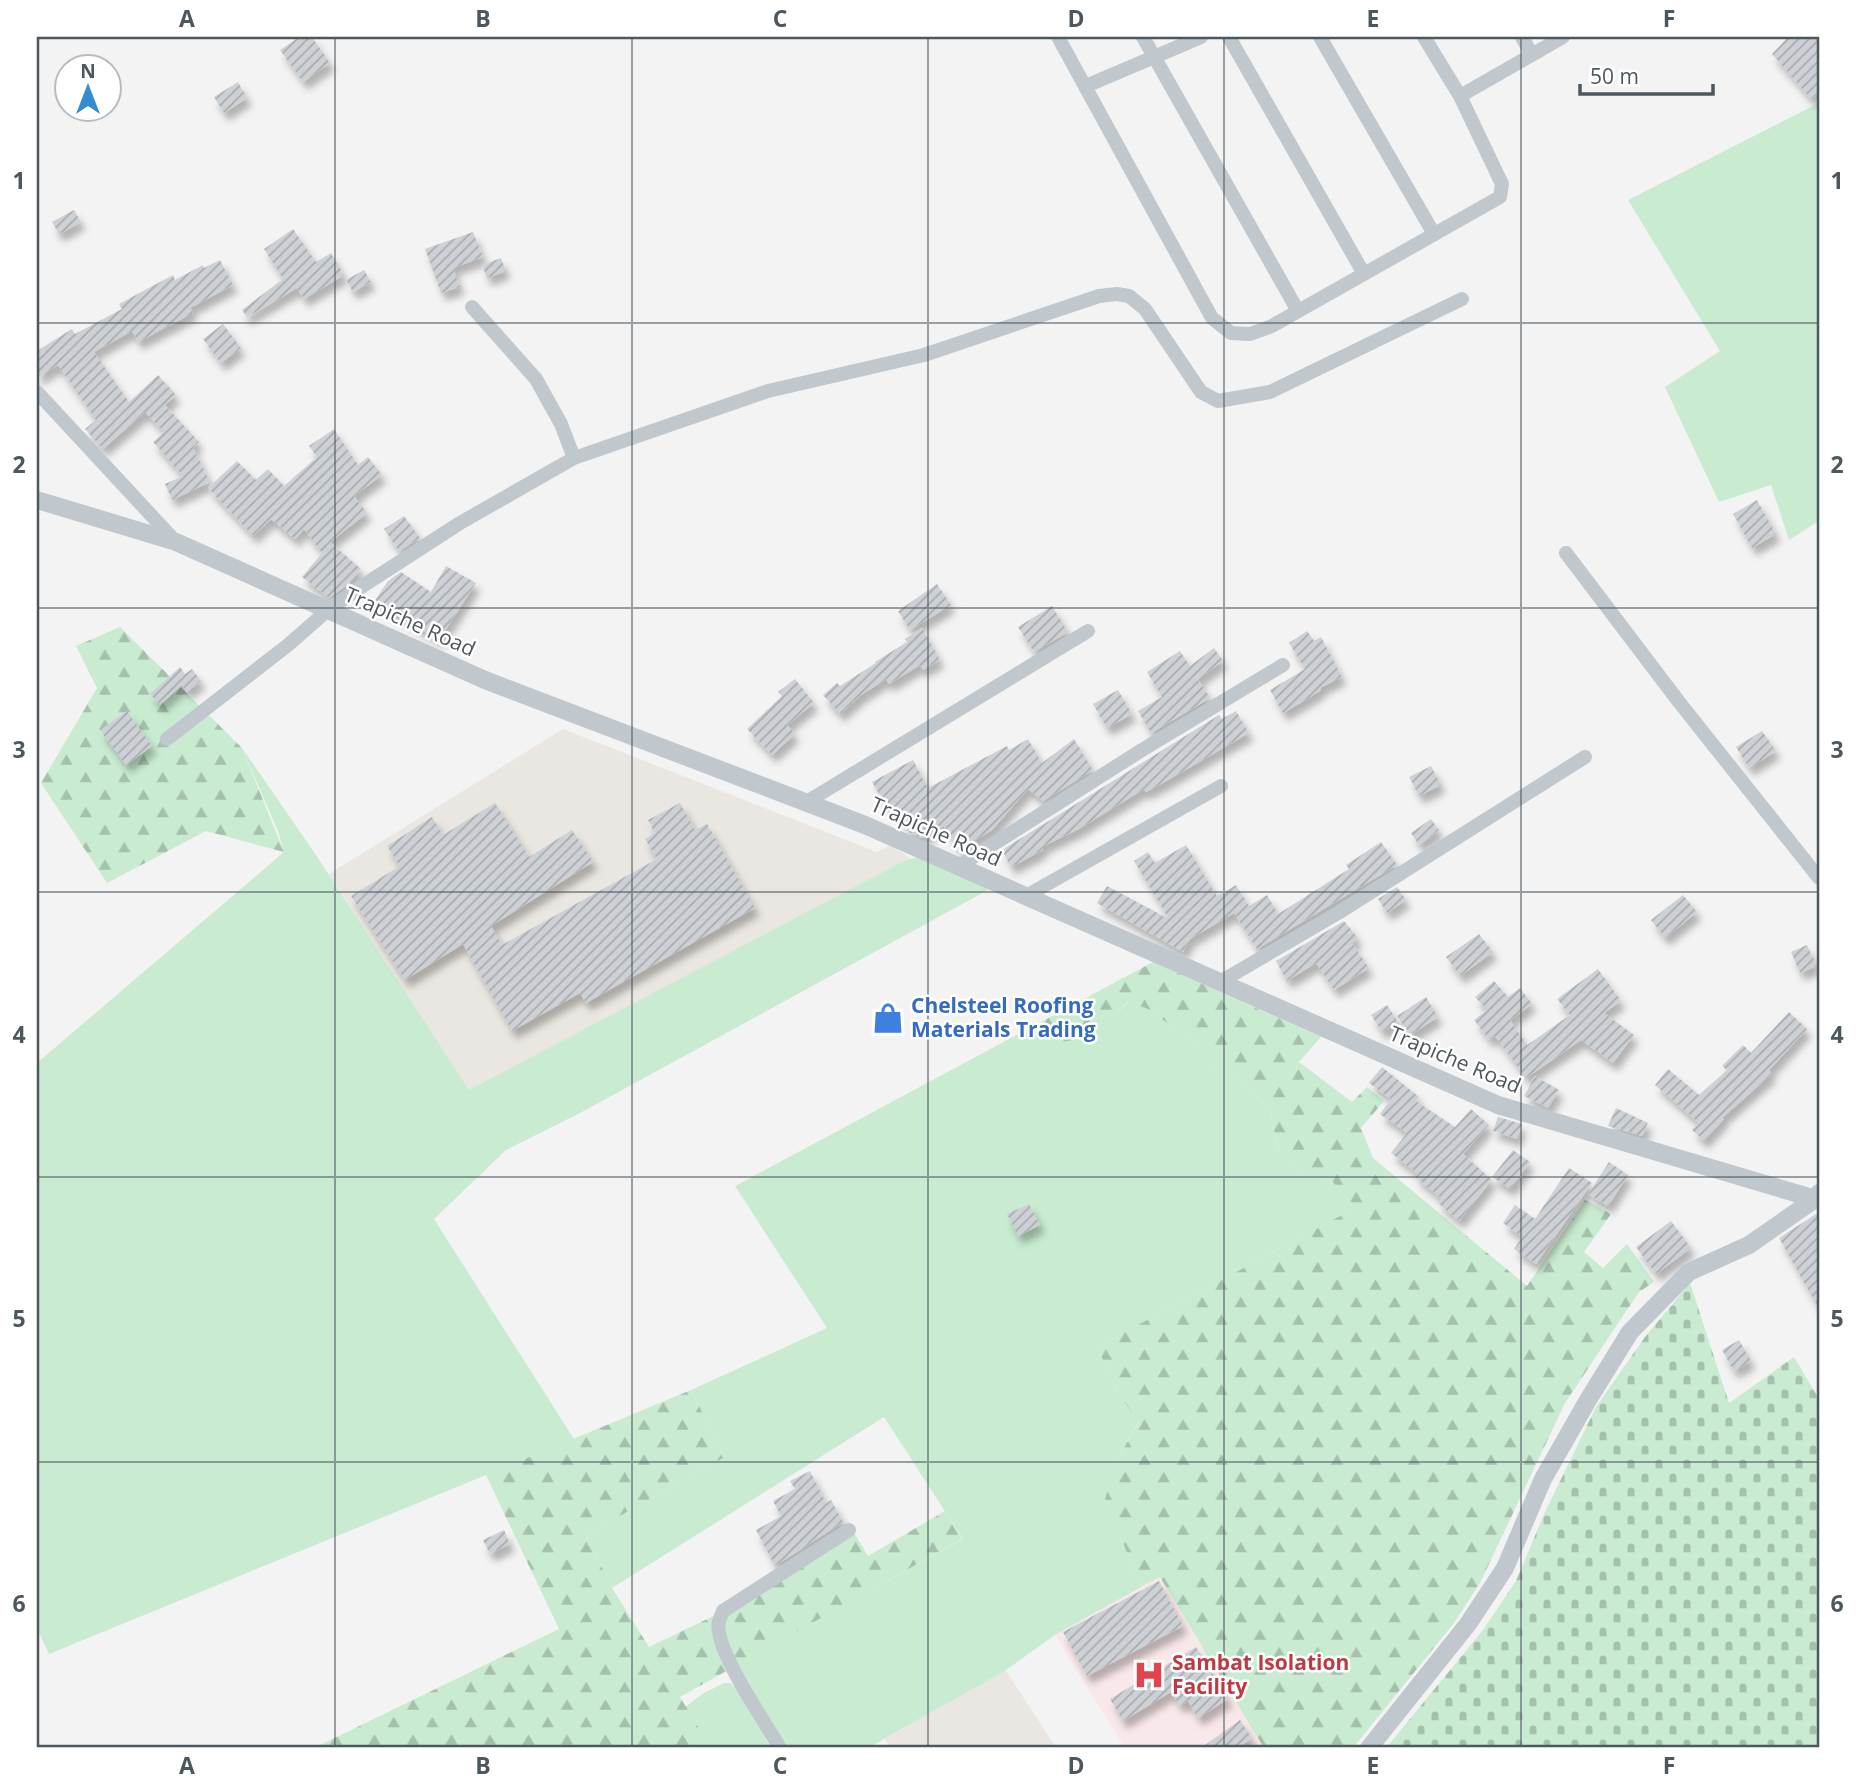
<svg xmlns="http://www.w3.org/2000/svg" width="1856" height="1785" viewBox="0 0 1856 1785" font-family="'Open Sans',sans-serif">
  <defs>
    <pattern id="forest-firs" width="22" height="20" patternUnits="userSpaceOnUse" patternTransform="scale(1.75)"><rect width="22" height="20" fill="#c8ebd1"/><path d="M5 1l3.5 6h-7zM16 11l3.5 6h-7z" fill="#a5c1ad"/></pattern>
    <pattern id="cemetery-stones" width="16" height="16" patternUnits="userSpaceOnUse" patternTransform="scale(1.75)"><rect width="16" height="16" fill="#c8ebd1"/><path d="M2 7V4a2 2 0 0 1 4 0v3zM10 15v-3a2 2 0 0 1 4 0v3z" fill="#a5c1ad"/></pattern>
    <pattern id="building-hatch" width="6" height="6" patternUnits="userSpaceOnUse" patternTransform="scale(1.75)"><rect width="6" height="6" fill="#cdd0d4"/><path d="M-1 1l2-2M0 6l6-6M5 7l2-2" fill="none" stroke="#a9acaf"/></pattern>
    <filter id="shadow"><feDropShadow dx="4.5" dy="8" stdDeviation="3.5" flood-color="#0004"/></filter>
  </defs>
  <rect width="100%" height="100%" fill="#f4f3f3"/>
  <path fill="#eae6e1" d="M563,729L877,852L891,845L910,858L470,1093L329,874Z
    M1005,1669L1056,1748H891L885,1739Z"/>
  <path fill="#f9e8e9" d="M1160,1576L1264,1748H1125L1055,1635Z"/>
  <path fill="#c8ebd1" d="M1819,103V521L1789,540L1771,485L1719,502L1665,387L1720,351L1628,200Z
    M242,748L316,855L469,1090L906,860L930,854L999,884L580,1113L506,1150L434,1219L574,1439L49,1654L37,1628V1063L284,852L278,831Z
    M1129,1002L1148,1009L1200,1047L1210,1064L1242,1078L1270,1111L1280,1157L1305,1177L1330,1179L1355,1208L1097,1347L1117,1390L1138,1422L1116,1462L1106,1501L1141,1587L1055,1635L1006,1670L868,1748H786L737,1664L963,1539L884,1417L612,1588L586,1535L725,1457L691,1390L827,1328L735,1186L1028,1029L1036,1034L1114,1015Z
    M724,1683H730L736,1688L771,1748H711L685,1707L704,1693Z"/>
  <path fill="url(#forest-firs)" d="M120,627L242,748L284,852L206,831L107,883L41,783L97,688L76,646Z
    M1153,962L1321,1037L1299,1062L1352,1102L1367,1087L1384,1101L1361,1128L1373,1158L1527,1286L1585,1200L1611,1214L1584,1252L1603,1268L1627,1244L1654,1282L1639,1292L1565,1403L1480,1583L1454,1623L1353,1748H1264L1160,1577L1141,1587L1105,1499L1116,1462L1138,1423L1117,1390L1097,1347L1355,1208L1330,1179L1305,1177L1280,1157L1270,1111L1242,1078L1210,1064L1200,1047L1148,1009L1128,1002L1114,1015L1106,1035L1054,1043L1028,1029Z
    M691,1390L725,1457L586,1535L612,1588L649,1647L722,1612L852,1529L868,1556L945,1511L962,1539L680,1697L711,1748H314L559,1629L486,1475Z"/>
  <path fill="url(#cemetery-stones)" d="M1690,1283L1729,1403L1794,1357L1819,1399V1748H1386L1483,1630L1516,1581L1545,1512L1596,1407L1645,1337Z"/>
  <path fill="url(#building-hatch)" filter="url(#shadow)" d="M299,37H312L330,63L303,82L280,50Z
    M1788,37H1819V94L1811,99L1772,54Z
    M238,82L247,98L224,113L214,97Z
    M74,210L81,222L59,234L52,222Z
    M293,229L316,262L331,253L344,275L304,299L297,288L247,317L242,310L283,279L264,249Z
    M473,232L483,257L453,268L460,287L441,293L425,249Z
    M501,258L506,271L487,278L482,265Z
    M220,260L233,285L190,308L193,313L138,342L132,331L94,352L129,402L158,375L176,395L165,405L199,442L193,447L210,482L172,500L165,484L183,476L153,442L164,432L145,412L103,449L85,429L96,420L58,365L37,378V351L72,329L75,334L122,309L119,304L173,275L175,280L203,265L204,268Z
    M364,270L371,282L353,292L346,280Z
    M223,324L241,348L221,363L203,339Z
    M334,429L358,465L368,457L382,475L354,496L367,513L330,542L361,569L347,585L329,598L302,577L322,553L304,529L295,539L271,519L253,536L208,488L237,461L256,480L268,469L284,486L317,457L309,446Z
    M1757,500L1776,534L1752,548L1733,514Z
    M404,516L420,538L399,551L384,529Z
    M446,566L476,583L439,640L374,602L388,581L401,572L431,592Z
    M937,584L951,605L910,630L898,611Z
    M1052,606L1068,632L1034,652L1018,627Z
    M922,628L940,660L923,670L920,665L889,684L886,679L861,695L840,714L823,695L837,683L840,686L876,663L875,662L907,642L905,639Z
    M1307,631L1314,641L1321,637L1342,677L1320,688L1321,690L1307,699L1283,713L1270,690L1305,669L1289,643Z
    M1214,648L1223,661L1198,679L1210,698L1151,733L1138,711L1162,697L1147,672L1180,651L1190,666Z
    M180,667L185,674L192,669L201,681L187,692L182,685L160,705L150,694Z
    M795,679L814,703L787,725L795,734L772,755L747,729L782,696L778,692Z
    M1118,690L1132,714L1107,728L1093,704Z
    M127,711L152,746L126,765L100,730Z
    M1236,711L1249,733L1168,780L1146,792L1144,789L1077,830L1041,847L1043,850L1011,867L1002,850L1219,715L1222,719Z
    M1762,731L1776,751L1749,768L1736,747Z
    M1028,739L1042,763L1074,739L1093,770L1043,801L1028,789L992,830L959,850L944,826L922,838L908,832L894,804L887,808L872,782L913,760L928,788L1007,746L1009,750Z
    M1431,766L1441,785L1419,796L1409,777Z
    M495,803L529,857L572,830L593,862L491,926L502,945L657,859L645,839L655,833L648,820L680,803L695,830L707,824L755,908L586,1003L580,993L512,1031L463,944L405,980L351,896L400,866L387,846L432,817L443,835Z
    M1431,819L1439,830L1419,845L1411,833Z
    M1381,842L1397,865L1257,949L1234,913L1190,939L1183,952L1097,903L1107,886L1169,919L1134,861L1148,852L1155,863L1186,845L1217,896L1236,885L1249,906L1267,895L1278,914L1349,869L1346,865Z
    M1397,887L1406,900L1387,913L1378,899Z
    M1683,895L1697,912L1665,938L1651,920Z
    M1344,921L1358,938L1352,943L1369,968L1334,990L1316,963L1287,981L1276,961Z
    M1479,934L1493,952L1460,976L1446,957Z
    M1807,945L1817,966L1800,973L1791,952Z
    M1598,969L1621,1001L1604,1013L1634,1035L1613,1063L1581,1040L1526,1078L1495,1036L1489,1040L1474,1020L1487,1010L1475,997L1494,981L1508,997L1520,988L1532,1004L1510,1020L1527,1045L1570,1015L1557,999Z
    M1426,997L1438,1017L1410,1035L1397,1016Z
    M1387,1005L1398,1022L1382,1032L1371,1015Z
    M1789,1012L1807,1029L1769,1070L1772,1074L1722,1118L1724,1119L1704,1141L1692,1130L1699,1123L1655,1085L1668,1069L1699,1095L1727,1070L1722,1066L1743,1045L1751,1053Z
    M1382,1067L1419,1097L1416,1101L1455,1127L1471,1109L1489,1125L1463,1154L1492,1180L1459,1221L1438,1203L1442,1199L1415,1177L1418,1174L1391,1153L1407,1133L1380,1114L1391,1099L1369,1083Z
    M1535,1076L1559,1090L1548,1108L1524,1096Z
    M1616,1108L1648,1123L1642,1136L1608,1126Z
    M1498,1117L1522,1124L1517,1139L1493,1131Z
    M1513,1150L1530,1162L1510,1189L1492,1177Z
    M1609,1162L1628,1175L1608,1206L1588,1194Z
    M1569,1168L1592,1183L1536,1264L1514,1249L1522,1237L1503,1223L1515,1205L1535,1219Z
    M1029,1204L1040,1225L1018,1236L1007,1214Z
    M1819,1212V1309L1779,1238Z
    M1671,1221L1691,1248L1656,1274L1636,1247Z
    M1739,1340L1751,1361L1734,1371L1722,1350Z
    M810,1471L826,1503L831,1500L843,1522L775,1566L756,1530L781,1516L773,1501L795,1489L790,1481Z
    M504,1530L510,1544L490,1554L483,1540Z
    M1159,1581L1183,1626L1087,1676L1063,1632Z
    M1196,1647L1228,1699L1198,1718L1188,1701L1180,1706L1171,1692L1123,1721L1110,1699Z
    M1240,1720L1252,1738L1238,1748H1201Z"/>
  <g fill="none" stroke-linecap="round" stroke-linejoin="round">
    <path stroke="#c0c8cd" stroke-width="14" d="M1058,37L1212,318L1231,333L1250,334L1272,326L1500,197L1502,184L1460,96L1424,37
      M1143,37L1298,311
      M1229,37L1364,274
      M1320,37L1434,234
      M1522,37L1532,55
      M1086,86L1201,37
      M1460,96L1563,37
      M472,307L536,379L561,424L574,458
      M37,392L176,542
      M1566,553L1679,702L1819,878
      M167,739L288,645L328,610L361,587L460,523L574,458L768,391L924,355L1099,296L1117,294L1129,296L1145,309L1201,392L1218,401L1270,392L1462,299
      M805,803L1088,631
      M959,866L1142,750L1283,665
      M1026,896L1221,786
      M1220,982L1338,913L1585,757
      M780,1748C764,1721 723,1661 719,1632C717,1624 720,1618 723,1611L849,1530"/>
    <path stroke="#c0c8cd" stroke-width="18" d="M37,500L176,542L485,680L865,825L1498,1105L1819,1200
      M1369,1748L1468,1624L1505,1568L1543,1479L1588,1400L1630,1332L1689,1272L1749,1245L1815,1199L1819,1193"/>
  </g>
  <path fill="none" stroke="#4c585e" stroke-width="2" stroke-opacity="0.55" d="M335,37V1748M632,37V1748M928,37V1748M1224,37V1748M1521,37V1748M37,323H1819M37,608H1819M37,892H1819M37,1177H1819M37,1462H1819"/>
  <defs>
    <symbol id="shop-bare" viewBox="-9 -9 18 18"><path d="M-5-2.5h2.3a2.7 3.5 0 0 1 5.4 0H5L5.5 6h-11ZM-1.5-2.5h3a1.5 2.3 0 0 0-3 0Z" fill="#3f7fe0" stroke="#fff" stroke-width="2.5" paint-order="stroke"/></symbol>
    <symbol id="hospital-bare" viewBox="-9 -9 18 18"><path d="M-5-5h3v3.5h4V-5h3V5h-3V1.5h-4V5h-3Z" fill="#e0444e" stroke="#fff" stroke-width="2.5" paint-order="stroke"/></symbol>
  </defs>
  <g fill-rule="evenodd">
    <use href="#shop-bare" x="866" y="996" width="44" height="44"/>
    <use href="#hospital-bare" x="1127" y="1653" width="44" height="44"/>
  </g>
  <g text-anchor="middle" stroke-width="5" stroke-linejoin="round" paint-order="stroke">
    <g font-size="21" fill="#4c585e" stroke="#fff">
      <text transform="translate(410 622) rotate(24)" y="7">Trapiche Road</text>
      <text transform="translate(936 832) rotate(24)" y="7">Trapiche Road</text>
      <text transform="translate(1455 1060) rotate(23)" y="7">Trapiche Road</text>
    </g>
    <g font-size="21" font-weight="bold" fill="#366cbe" stroke="#fff" text-anchor="start">
      <text x="911" y="1013">Chelsteel Roofing<tspan x="911" dy="24">Materials Trading</tspan></text>
    </g>
    <g font-size="21" font-weight="bold" fill="#be3a42" stroke="#fff" text-anchor="start">
      <text x="1172" y="1670">Sambat Isolation<tspan x="1172" dy="24">Facility</tspan></text>
    </g>
  </g>
  <rect width="1856" height="1785" fill="none" stroke="#ffffff" stroke-width="77"/>
  <g transform="translate(88 88)"><circle r="33" fill="#ffffff" stroke="#b7bcbf" stroke-width="2"/>
  <path d="M0-5L12 26L0 18L-12 26Z" fill="#328ccf"/>
  <text y="-10" font-size="19" font-weight="bold" text-anchor="middle" fill="#4c585e">N</text>
  </g>
  <path d="M1580 84v10h133v-10" fill="none" stroke="#4c585e" stroke-width="3.5"/>
  <text x="1590" y="84" font-size="21" fill="#4c585e" stroke="#ffffff" stroke-width="5" paint-order="stroke">50 m</text>
  <rect x="38" y="38" width="1780" height="1708" fill="none" stroke="#4c585e" stroke-width="2.5"/>
  <g font-size="23" text-anchor="middle" font-weight="bold" fill="#4c585e">
    <text x="187" y="27">A</text>
    <text x="483" y="27">B</text>
    <text x="780" y="27">C</text>
    <text x="1076" y="27">D</text>
    <text x="1373" y="27">E</text>
    <text x="1669" y="27">F</text>
    <text x="19" y="189">1</text>
    <text x="1837" y="189">1</text>
    <text x="19" y="473">2</text>
    <text x="1837" y="473">2</text>
    <text x="19" y="758">3</text>
    <text x="1837" y="758">3</text>
    <text x="19" y="1043">4</text>
    <text x="1837" y="1043">4</text>
    <text x="19" y="1327">5</text>
    <text x="1837" y="1327">5</text>
    <text x="19" y="1612">6</text>
    <text x="1837" y="1612">6</text>
    <text x="187" y="1774">A</text>
    <text x="483" y="1774">B</text>
    <text x="780" y="1774">C</text>
    <text x="1076" y="1774">D</text>
    <text x="1373" y="1774">E</text>
    <text x="1669" y="1774">F</text>
  </g>
</svg>
